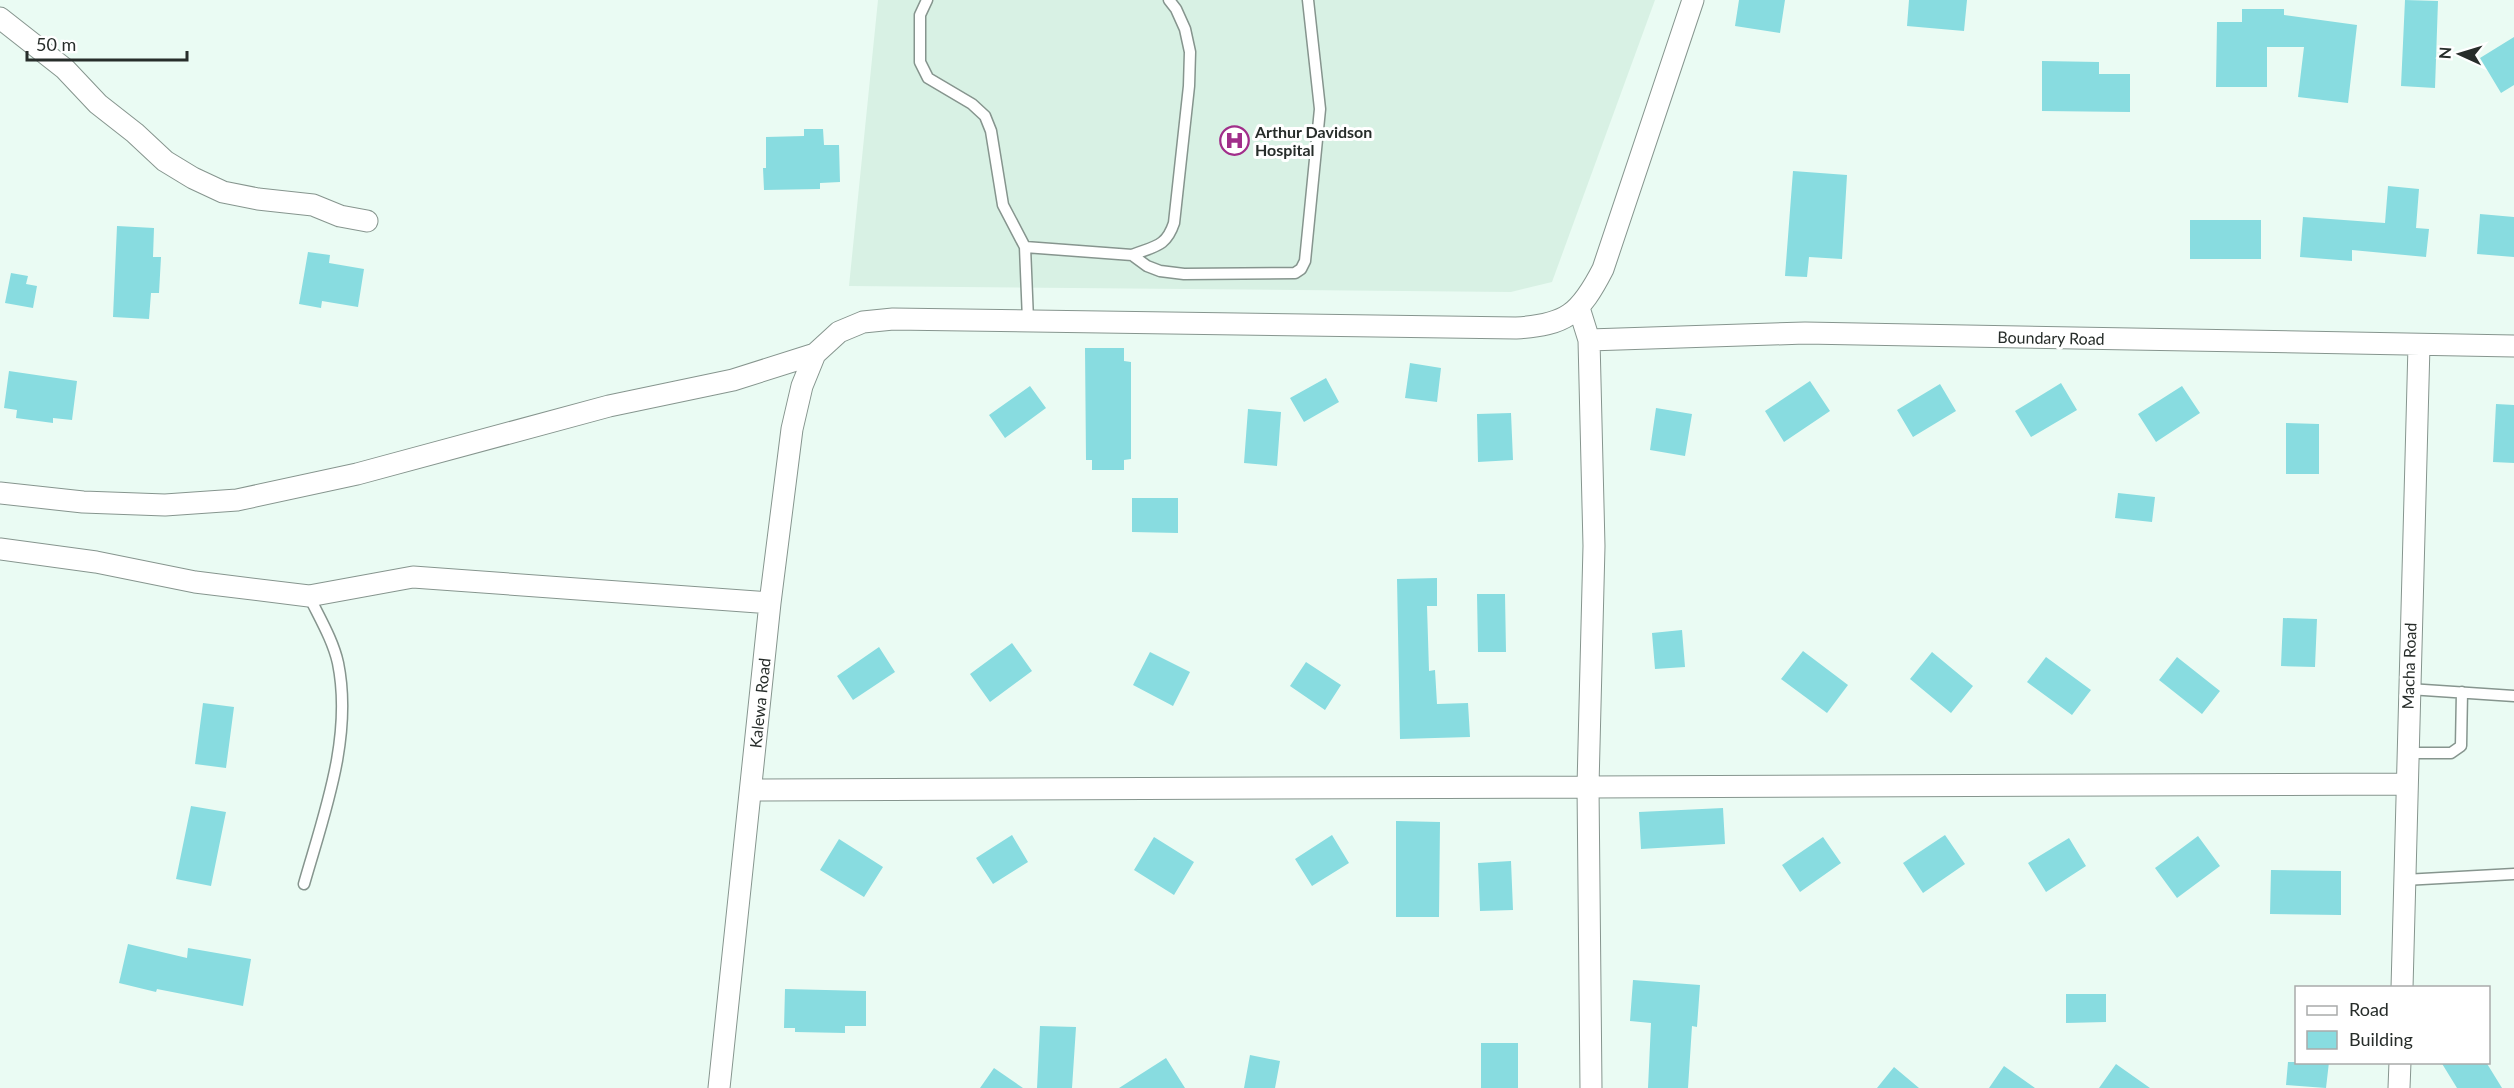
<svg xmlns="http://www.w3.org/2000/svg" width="2514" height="1088" viewBox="0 0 2514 1088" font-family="Lato,sans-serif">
  <rect width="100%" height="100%" fill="#eafbf3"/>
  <path fill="#d8f1e4" d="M878,0H1655L1552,282L1511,292L849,286Z"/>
  <path fill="#88dce0" d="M1739,0H1785L1780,33L1735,26Z
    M1909,0H1967L1964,31L1907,26Z
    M2405,0L2438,1L2435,88L2401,86Z
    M2242,9H2284V15L2357,25L2348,103L2298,97L2304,47H2267V87H2216L2217,22H2242Z
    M2514,37V85L2501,93L2480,58Z
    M2042,61L2099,62V74H2130V112L2042,111Z
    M804,129H823L824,145H839L840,182L820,183V189L764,190L763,168H766V137L804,136Z
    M1793,171L1847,175L1842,259L1809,257L1807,277L1785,276Z
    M2388,186L2419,189L2416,228L2429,229L2426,257L2352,250V261L2300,257L2303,217L2385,223Z
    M2480,214L2514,217V257L2477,254Z
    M2190,220H2261V259H2190Z
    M117,226L154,228L153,257H161L159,293H151L149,319L113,317Z
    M308,252L330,255L329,263L364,269L358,307L322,301L321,308L299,304Z
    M11,273L28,276L26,284L37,286L33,308L5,303Z
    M1085,348H1124V361L1131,362V459L1124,460V470H1092V460H1086Z
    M1410,363L1441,368L1437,402L1405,398Z
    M9,371L77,381L72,420L53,418V423L16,418L17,410L4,408Z
    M1326,378L1339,402L1304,422L1290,398Z
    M1810,381L1830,411L1784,442L1765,411Z
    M2061,383L2077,410L2031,437L2015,411Z
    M1940,384L1956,411L1913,437L1897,410Z
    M1030,386L1046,408L1005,438L989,415Z
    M2182,386L2200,413L2156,442L2138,414Z
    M2496,404L2514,405V463L2493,462Z
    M1656,408L1692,414L1685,456L1650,450Z
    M1248,409L1281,412L1277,466L1244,463Z
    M1511,413L1513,460L1478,462L1477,414Z
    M2286,423L2319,424V474H2286Z
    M2118,493L2155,497L2152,522L2115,518Z
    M1132,498H1178V533L1132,532Z
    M1437,578V606H1427L1429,671L1435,670L1437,704L1468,703L1470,737L1400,739L1397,579Z
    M1477,594H1505L1506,652H1478Z
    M2283,618L2317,619L2315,667L2281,666Z
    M1682,630L1685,667L1655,669L1652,633Z
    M1012,643L1032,671L990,702L970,674Z
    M879,647L895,672L853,700L837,676Z
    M1803,651L1848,685L1827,713L1781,679Z
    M1150,652L1190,672L1173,706L1133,685Z
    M1932,652L1973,686L1951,713L1910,679Z
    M2046,657L2091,690L2072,715L2027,682Z
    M2177,657L2220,691L2202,714L2159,680Z
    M1306,662L1341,685L1325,710L1290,686Z
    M203,703L234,707L226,768L195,764Z
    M191,806L226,812L211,886L176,879Z
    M1723,808L1725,844L1641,849L1639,812Z
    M1396,821L1440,822L1439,917H1396Z
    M1012,835L1028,862L993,884L976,858Z
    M1332,835L1349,863L1312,886L1295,859Z
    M1945,835L1965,864L1923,893L1903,863Z
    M2198,836L2220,866L2177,898L2155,868Z
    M1154,837L1194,862L1174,895L1134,870Z
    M1823,837L1841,863L1800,892L1782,865Z
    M2069,838L2086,866L2046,892L2028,863Z
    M839,839L883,867L864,897L820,870Z
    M1511,861L1513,910L1480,911L1478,863Z
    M2271,870L2341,871V915L2270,914Z
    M128,944L187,958L188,948L251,959L243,1006L157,989L156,992L119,983Z
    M1633,980L1700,985L1697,1027L1692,1026L1688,1088H1648L1651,1023L1630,1021Z
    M785,989L866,991V1026H845V1033L795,1032V1028H784Z
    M2066,994H2106V1022L2066,1023Z
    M1040,1026L1076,1027L1072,1088H1037Z
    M1481,1043H1518V1088H1481Z
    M1250,1055L1280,1061L1275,1088H1244Z
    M1166,1058L1185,1088H1119Z
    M2288,1062H2329L2326,1088L2286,1085Z
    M2441,1062H2486L2502,1088H2457Z
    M2116,1064L2150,1088H2099Z
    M2004,1066L2035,1088H1989Z
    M1894,1067L1919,1088H1877Z
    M994,1068L1023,1088H980Z"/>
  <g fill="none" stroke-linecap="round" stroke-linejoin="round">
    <defs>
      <path id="lane" d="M927,0L920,15V62L928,78L972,104L985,116L991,131L1003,205L1025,247L1028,320
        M1025,247L1132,255L1147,266L1160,271L1184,274L1295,273L1301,269L1305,261L1320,109L1308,0
        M1132,255C1155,246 1166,247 1174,223L1189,86L1190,52L1185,29L1176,9L1169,0
        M2409,689L2514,696
        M2407,753H2451L2461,746L2462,692
        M2404,880L2514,874
        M304,884C324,814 353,737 338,663C333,640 319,617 309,596"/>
      <path id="street" d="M0,18L65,69L98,104L135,133L165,161L193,178L223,192L258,199L313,205L340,216L367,221
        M1579,308L1589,340L1594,546L1588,786L1591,1088
        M1589,340L1805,333L2514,346
        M0,493L83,502L165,505L237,500L357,474L609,406L733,380L815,354
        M0,549L96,562L195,582L309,596L413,577L770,603
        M752,790L2406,784
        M2402,988L2419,345
        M719,1088L770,603L792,429L802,386L815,354L839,332L863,322L893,319L1516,328C1566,325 1580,314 1603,269L1693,0
        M2399,1088L2400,1062"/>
    </defs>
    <use href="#lane" stroke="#86958e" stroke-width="13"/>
    <use href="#street" stroke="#86958e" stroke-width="23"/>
    <use href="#lane" stroke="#fff" stroke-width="10"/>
    <use href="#street" stroke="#fff" stroke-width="21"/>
  </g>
  <defs>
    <symbol id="hospital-ring" viewBox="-11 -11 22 22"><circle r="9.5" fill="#fff" stroke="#a12e8a" stroke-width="1.5"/><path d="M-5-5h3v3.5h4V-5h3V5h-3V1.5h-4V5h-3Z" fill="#a12e8a"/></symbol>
  </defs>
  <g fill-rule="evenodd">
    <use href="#hospital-ring" x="1218" y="124" width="33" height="33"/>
  </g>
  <g text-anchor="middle" stroke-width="6" stroke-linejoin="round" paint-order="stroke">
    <g font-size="16" font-weight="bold" fill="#272d2a" stroke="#fff" text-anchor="start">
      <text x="1255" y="138">Arthur Davidson<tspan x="1255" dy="18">Hospital</tspan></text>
    </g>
    <g font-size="16" fill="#272d2a" stroke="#fff">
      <text transform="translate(2051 338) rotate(1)" y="6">Boundary Road</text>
      <text transform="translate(2409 666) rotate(-88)" y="6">Macha Road</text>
      <text transform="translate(760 703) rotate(-84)" y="6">Kalewa Road</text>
    </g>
  </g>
  <rect x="2295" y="986" width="195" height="78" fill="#ffffff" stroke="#a9abaa" stroke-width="1.5"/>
  <rect x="2307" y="1006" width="30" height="9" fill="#ffffff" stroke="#a9abaa" stroke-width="1.5"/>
  <text x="2349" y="1016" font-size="18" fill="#272d2a">Road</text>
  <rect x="2307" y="1031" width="30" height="18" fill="#88dce0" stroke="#a9abaa" stroke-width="1.5"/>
  <text x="2349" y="1046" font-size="18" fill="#272d2a">Building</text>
  <g transform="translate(2460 54) rotate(274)" stroke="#ffffff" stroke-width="4.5" paint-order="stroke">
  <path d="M0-4.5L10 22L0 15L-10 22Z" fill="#272d2a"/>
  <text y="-9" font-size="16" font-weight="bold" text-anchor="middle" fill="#272d2a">N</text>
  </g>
  <path d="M27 51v9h160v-9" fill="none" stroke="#272d2a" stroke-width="3"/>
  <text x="36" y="51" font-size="18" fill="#272d2a" stroke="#ffffff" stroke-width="4.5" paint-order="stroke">50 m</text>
</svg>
